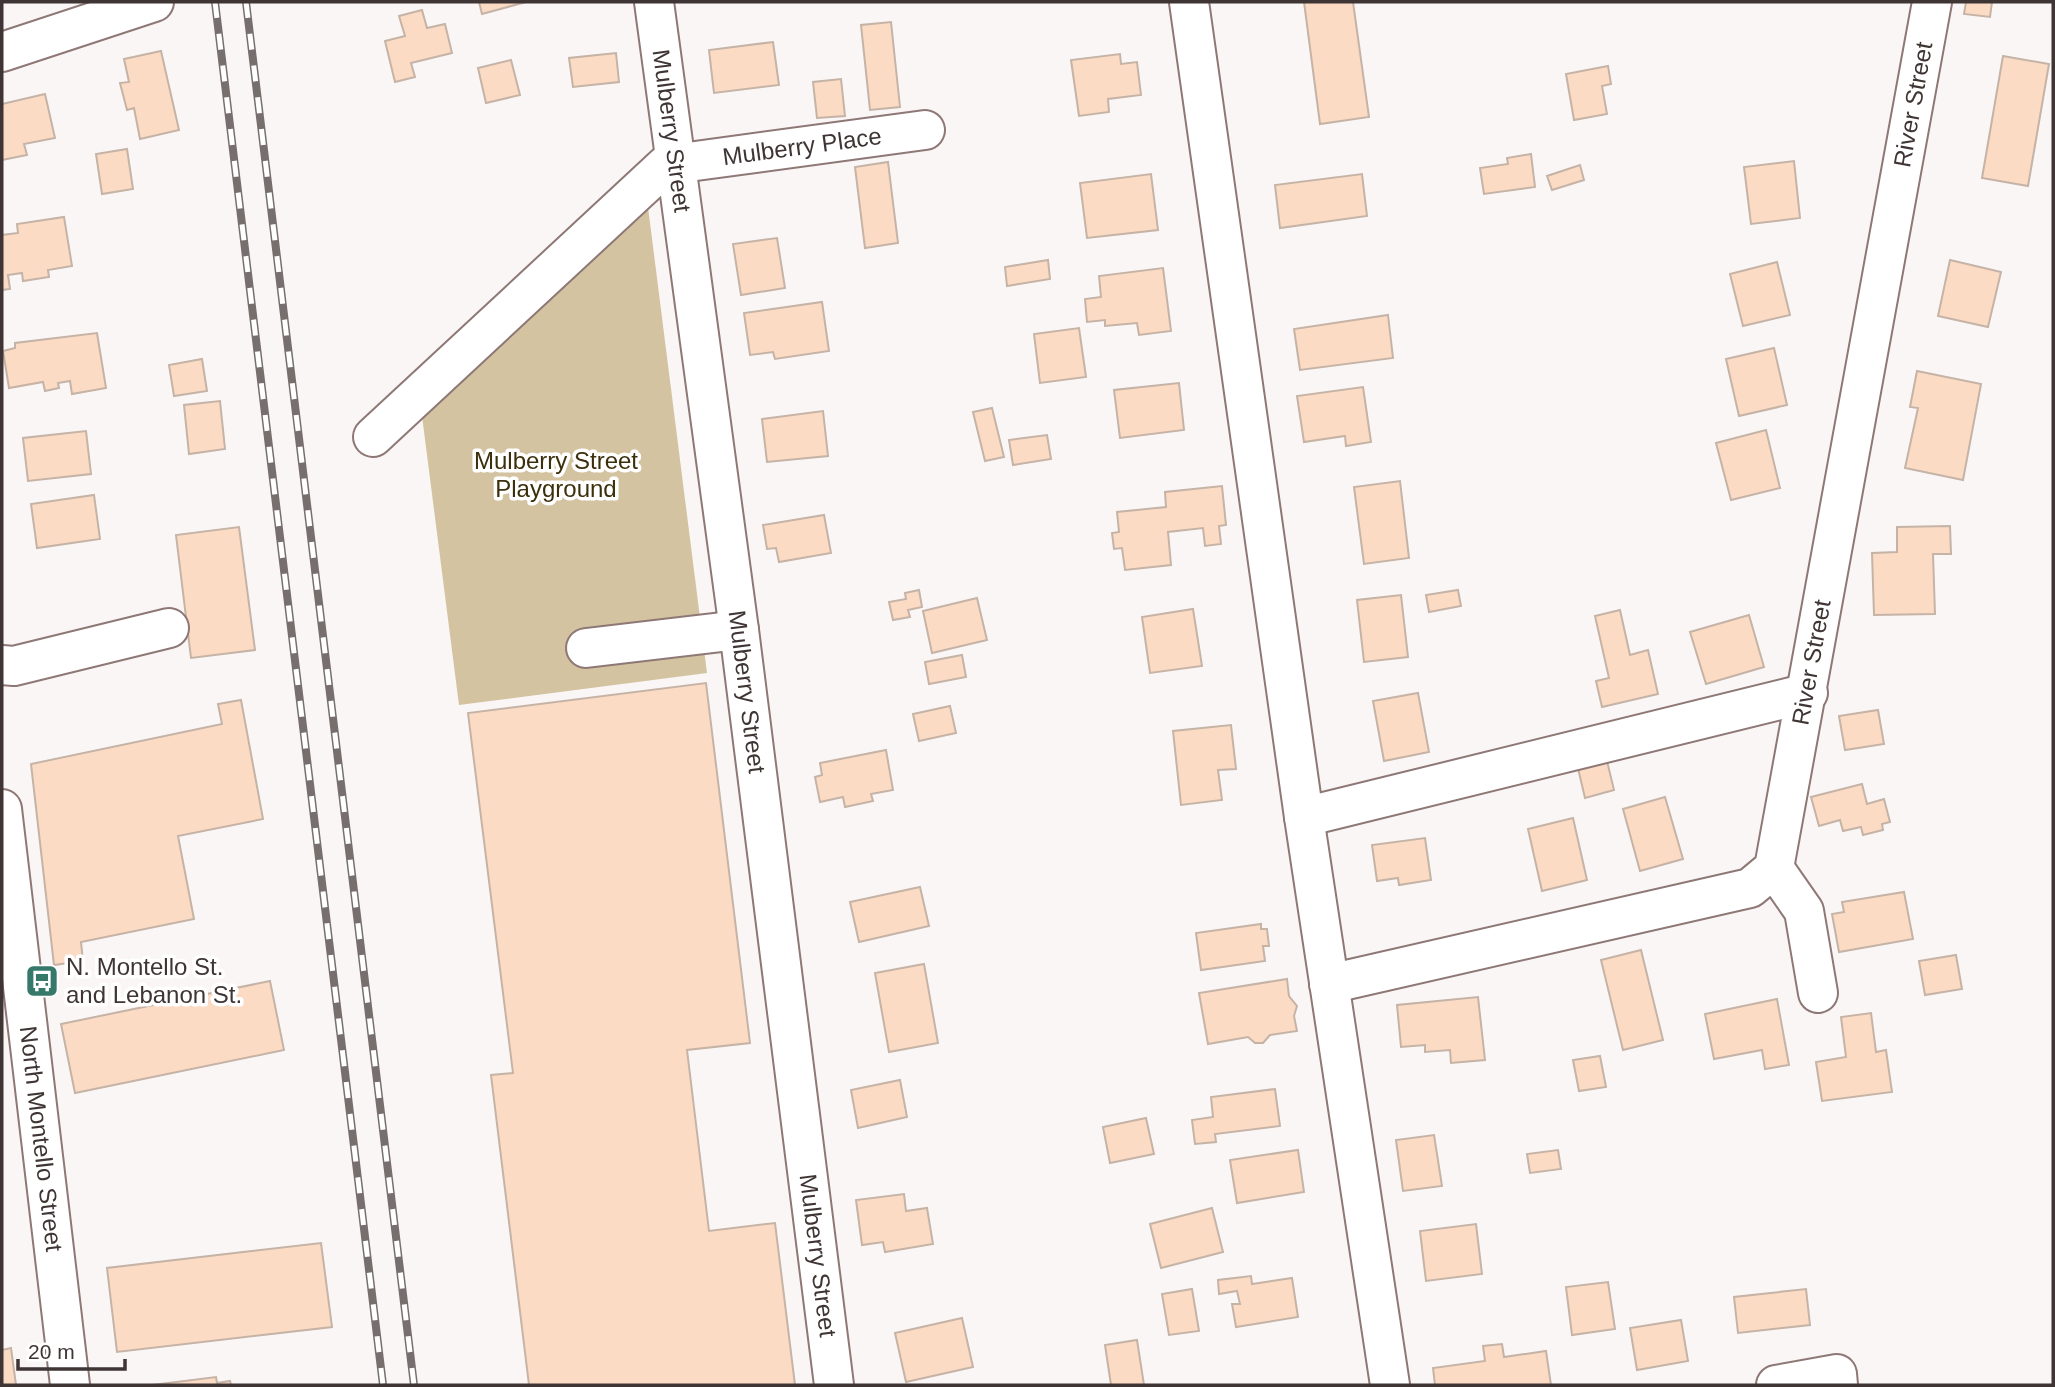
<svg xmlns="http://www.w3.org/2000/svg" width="2055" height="1387" viewBox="0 0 2055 1387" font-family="Helvetica,sans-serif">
  <rect width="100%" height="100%" fill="#fbf6f6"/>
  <path fill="#d3c3a1" d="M648,207L707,673L459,705L422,416Z"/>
  <path fill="#fcdbc5" stroke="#c5b3a6" stroke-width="2" d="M479,2H526L482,14Z
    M1304,2H1353L1369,117L1320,124Z
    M1966,2H1992L1990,17L1964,14Z
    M422,10L427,28L445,24L452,53L411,63L415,77L395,82L385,41L405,36L399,16Z
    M891,22L900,107L870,110L861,25Z
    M773,42L779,85L714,93L709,50Z
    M161,51L179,130L140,139L134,108L127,110L120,83L129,82L124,59Z
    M616,53L619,82L573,87L569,58Z
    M1120,54L1121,64L1137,62L1141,95L1108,99L1109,112L1079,116L1071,60Z
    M2003,56L2049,64L2028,186L1982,178Z
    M511,60L520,95L486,103L478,68Z
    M1608,66L1611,84L1602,86L1607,114L1574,120L1566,74Z
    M841,79L845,116L817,118L813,82Z
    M45,94L55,138L24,144L27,155L2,160V104Z
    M127,149L133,189L102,194L96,154Z
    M1531,154L1535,187L1484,194L1480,168L1508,164L1507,158Z
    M1794,161L1800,218L1751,224L1744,167Z
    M888,162L898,243L865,248L855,167Z
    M1580,165L1584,180L1552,190L1547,176Z
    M1151,174L1158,230L1087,238L1080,183Z
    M1362,174L1367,216L1280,228L1275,185Z
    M64,217L72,266L48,270L49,277L23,281L22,273L8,275L10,289L2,290V235L18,233L17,224Z
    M777,238L785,288L741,295L733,244Z
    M1048,260L1050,279L1007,286L1005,267Z
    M1950,260L2001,272L1988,327L1938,316Z
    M1777,262L1790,315L1743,326L1730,274Z
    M1163,268L1171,331L1139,335L1137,323L1105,326V320L1087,322L1085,299L1101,297L1099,276Z
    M822,302L829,351L775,359L773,352L750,355L744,313Z
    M1388,315L1393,358L1300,370L1294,329Z
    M1079,328L1086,377L1040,383L1034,334Z
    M97,333L106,388L72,394L70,381L58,383L59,388L45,391L43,382L9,388L3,351L15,348V343Z
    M1774,348L1787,405L1739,416L1726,359Z
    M202,359L207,391L174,396L169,365Z
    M1917,371L1981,384L1963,480L1905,468L1918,408L1910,407Z
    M1179,383L1184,430L1120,438L1114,390Z
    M1363,387L1371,442L1346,446L1345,436L1304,442L1297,396Z
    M220,401L225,449L189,454L184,405Z
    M992,408L1004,457L985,461L973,412Z
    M823,411L828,456L767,462L762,419Z
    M1766,430L1780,488L1731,500L1716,443Z
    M86,431L91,474L28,481L23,438Z
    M1047,435L1051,459L1013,465L1009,440Z
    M1400,481L1409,558L1364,564L1354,487Z
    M1222,486L1226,525L1219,526L1221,544L1205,546L1203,528L1168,532L1171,565L1125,570L1122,548L1114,549L1112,533L1119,532L1117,512L1166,507L1165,492Z
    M94,495L100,539L37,548L31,504Z
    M824,515L831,553L779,562L776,548L767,549L763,525Z
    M1950,526L1951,554H1933L1935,614L1874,615L1872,553L1897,552V527Z
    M239,527L255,650L191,658L176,535Z
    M919,590L922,607L908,610L910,617L893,620L889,602L906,599L905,593Z
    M1458,590L1461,606L1429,612L1426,595Z
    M1401,595L1408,657L1364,662L1357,600Z
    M977,598L987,640L932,653L923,611Z
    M1193,609L1202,666L1150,673L1142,617Z
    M1620,610L1630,655L1648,650L1658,694L1602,707L1596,681L1609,678L1595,616Z
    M1749,615L1764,667L1706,684L1690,632Z
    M962,655L966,677L929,684L925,662Z
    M706,683L750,1043L687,1050L709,1231L775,1223L795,1385H529L491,1075L513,1073L468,713Z
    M1418,693L1429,752L1384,761L1373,701Z
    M241,700L263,819L178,836L194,919L81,942L83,961L54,965L31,764L222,724L218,704Z
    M950,706L956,733L919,741L913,714Z
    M1878,710L1884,744L1845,750L1839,716Z
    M1231,725L1236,769L1218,770L1222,800L1181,805L1173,731Z
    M886,750L893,790L871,794L873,801L845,807L843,797L820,802L815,777L822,775L820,763Z
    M1606,757L1614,790L1585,798L1577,764Z
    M1862,784L1867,804L1884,799L1890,822L1882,824L1883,830L1863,835L1861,827L1843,831L1840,820L1819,826L1811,797Z
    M1665,797L1683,859L1640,871L1623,809Z
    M1573,818L1587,880L1542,891L1528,829Z
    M1425,838L1431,880L1399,885L1398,878L1377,881L1372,845Z
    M920,887L929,926L859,942L850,902Z
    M1904,892L1913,939L1839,952L1832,914L1844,912L1842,902Z
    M1261,924V929H1267L1269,946H1263L1265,961L1201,970L1196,933Z
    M1641,950L1663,1040L1623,1050L1601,960Z
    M1956,955L1962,989L1925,995L1919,961Z
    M924,964L938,1043L889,1052L875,973Z
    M1287,979L1289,996L1297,1006L1294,1016L1297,1031L1270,1035L1263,1043H1255L1248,1037L1208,1044L1199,993Z
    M270,981L284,1050L75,1093L61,1024Z
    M1478,997L1485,1060L1451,1063L1450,1050L1425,1052V1045L1401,1047L1397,1005Z
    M1777,999L1789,1065L1765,1069L1762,1050L1714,1059L1705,1014Z
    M1871,1013L1876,1052L1886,1050L1892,1092L1822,1101L1816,1062L1846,1057L1841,1017Z
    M1600,1056L1606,1087L1579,1091L1573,1060Z
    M900,1080L907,1117L858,1128L851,1090Z
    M1275,1089L1280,1126L1215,1134L1216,1142L1195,1144L1192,1120L1213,1117L1211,1097Z
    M1146,1118L1154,1154L1110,1163L1103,1127Z
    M1434,1135L1442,1186L1403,1191L1396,1140Z
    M1298,1150L1304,1192L1237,1203L1230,1160Z
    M1558,1150L1561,1169L1530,1173L1527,1154Z
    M904,1194L906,1211L927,1208L933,1244L885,1252L883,1242L862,1245L856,1200Z
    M1212,1208L1223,1252L1161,1268L1150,1224Z
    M1476,1224L1482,1274L1426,1281L1420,1231Z
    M321,1243L332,1327L117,1352L107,1268Z
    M1251,1276L1252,1284L1292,1278L1298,1317L1236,1327L1232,1304H1240L1237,1291L1219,1294L1218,1280Z
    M1608,1282L1615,1329L1572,1335L1566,1287Z
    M1192,1289L1199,1331L1169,1335L1162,1294Z
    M1806,1289L1810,1325L1738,1333L1734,1297Z
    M962,1318L973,1367L906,1382L895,1333Z
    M1681,1320L1688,1361L1637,1370L1630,1328Z
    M1137,1340L1144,1385H1111L1105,1345Z
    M1502,1344L1504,1357L1546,1351L1551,1385H1435L1433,1368L1485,1361L1483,1346Z
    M11,1348L16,1385H2V1350Z
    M216,1377L217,1383L230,1381L231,1385H152Z"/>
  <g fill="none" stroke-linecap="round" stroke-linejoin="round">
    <defs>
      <g id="minor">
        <path id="s1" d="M654,2L739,630L834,1385"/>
        <path d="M1189,2L1304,817L1390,1385"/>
        <path id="s2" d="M373,437L666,165L925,130"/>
        <path d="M586,648L739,630"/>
        <path d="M2,665L14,666L169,628"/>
        <path d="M1304,817L1808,693"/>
        <path d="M1774,868L1804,911L1818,993"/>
        <path id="s3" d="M1329,984L1750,888L1774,868L1932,2"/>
        <path d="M1776,1385L1837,1374L1838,1385"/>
      </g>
      <g id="major">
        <path d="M2,52L154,2"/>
        <path id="s4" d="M2,809L70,1385"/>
      </g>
    </defs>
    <use href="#minor" stroke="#8e7876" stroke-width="42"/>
    <use href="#major" stroke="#8e7876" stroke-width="42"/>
    <use href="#minor" stroke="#fff" stroke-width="38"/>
    <use href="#major" stroke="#fff" stroke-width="38"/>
    <defs>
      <path id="rail" d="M215,2L383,1385
        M246,2L414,1385"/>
    </defs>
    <use href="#rail" stroke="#776f6e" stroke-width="8"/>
    <use href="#rail" stroke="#fff" stroke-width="5" stroke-dasharray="16" stroke-linecap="butt"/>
  </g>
  <defs>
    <symbol id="bus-square" viewBox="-11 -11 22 22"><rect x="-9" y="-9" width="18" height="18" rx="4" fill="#36796a" stroke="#fff"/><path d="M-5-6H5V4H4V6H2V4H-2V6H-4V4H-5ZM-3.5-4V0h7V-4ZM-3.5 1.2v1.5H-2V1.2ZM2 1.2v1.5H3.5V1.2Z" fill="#fff"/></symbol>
  </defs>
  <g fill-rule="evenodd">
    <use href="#bus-square" x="23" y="962" width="38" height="38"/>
  </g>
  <g text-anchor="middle" stroke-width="7" stroke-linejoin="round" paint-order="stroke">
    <g font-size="24" fill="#3e3534" stroke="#fff">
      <text dy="8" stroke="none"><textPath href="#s3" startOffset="1239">River Street</textPath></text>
      <text dy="8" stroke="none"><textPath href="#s1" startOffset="130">Mulberry Street</textPath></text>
      <text dy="8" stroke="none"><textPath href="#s2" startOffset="537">Mulberry Place</textPath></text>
      <text dy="8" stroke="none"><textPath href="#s3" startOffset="672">River Street</textPath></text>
      <text dy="8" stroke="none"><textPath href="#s1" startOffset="696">Mulberry Street</textPath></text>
      <text dy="8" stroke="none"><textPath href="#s4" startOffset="332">North Montello Street</textPath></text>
      <text dy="8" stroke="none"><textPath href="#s1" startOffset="1264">Mulberry Street</textPath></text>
    </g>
    <g font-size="24" fill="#3c2f0c" stroke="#fff">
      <text x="556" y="469">Mulberry Street<tspan x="556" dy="28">Playground</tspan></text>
    </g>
    <g font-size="24" fill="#3e3534" stroke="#fff" text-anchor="start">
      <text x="66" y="975">N. Montello St.<tspan x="66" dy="28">and Lebanon St.</tspan></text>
    </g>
  </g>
  <rect width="2055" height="1387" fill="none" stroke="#3e3534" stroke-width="7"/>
  <path d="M18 1359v10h107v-10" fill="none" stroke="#3e3534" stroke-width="3.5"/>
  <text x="28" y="1359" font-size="21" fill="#3e3534" stroke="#ffffff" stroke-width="5" paint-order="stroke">20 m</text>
</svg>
